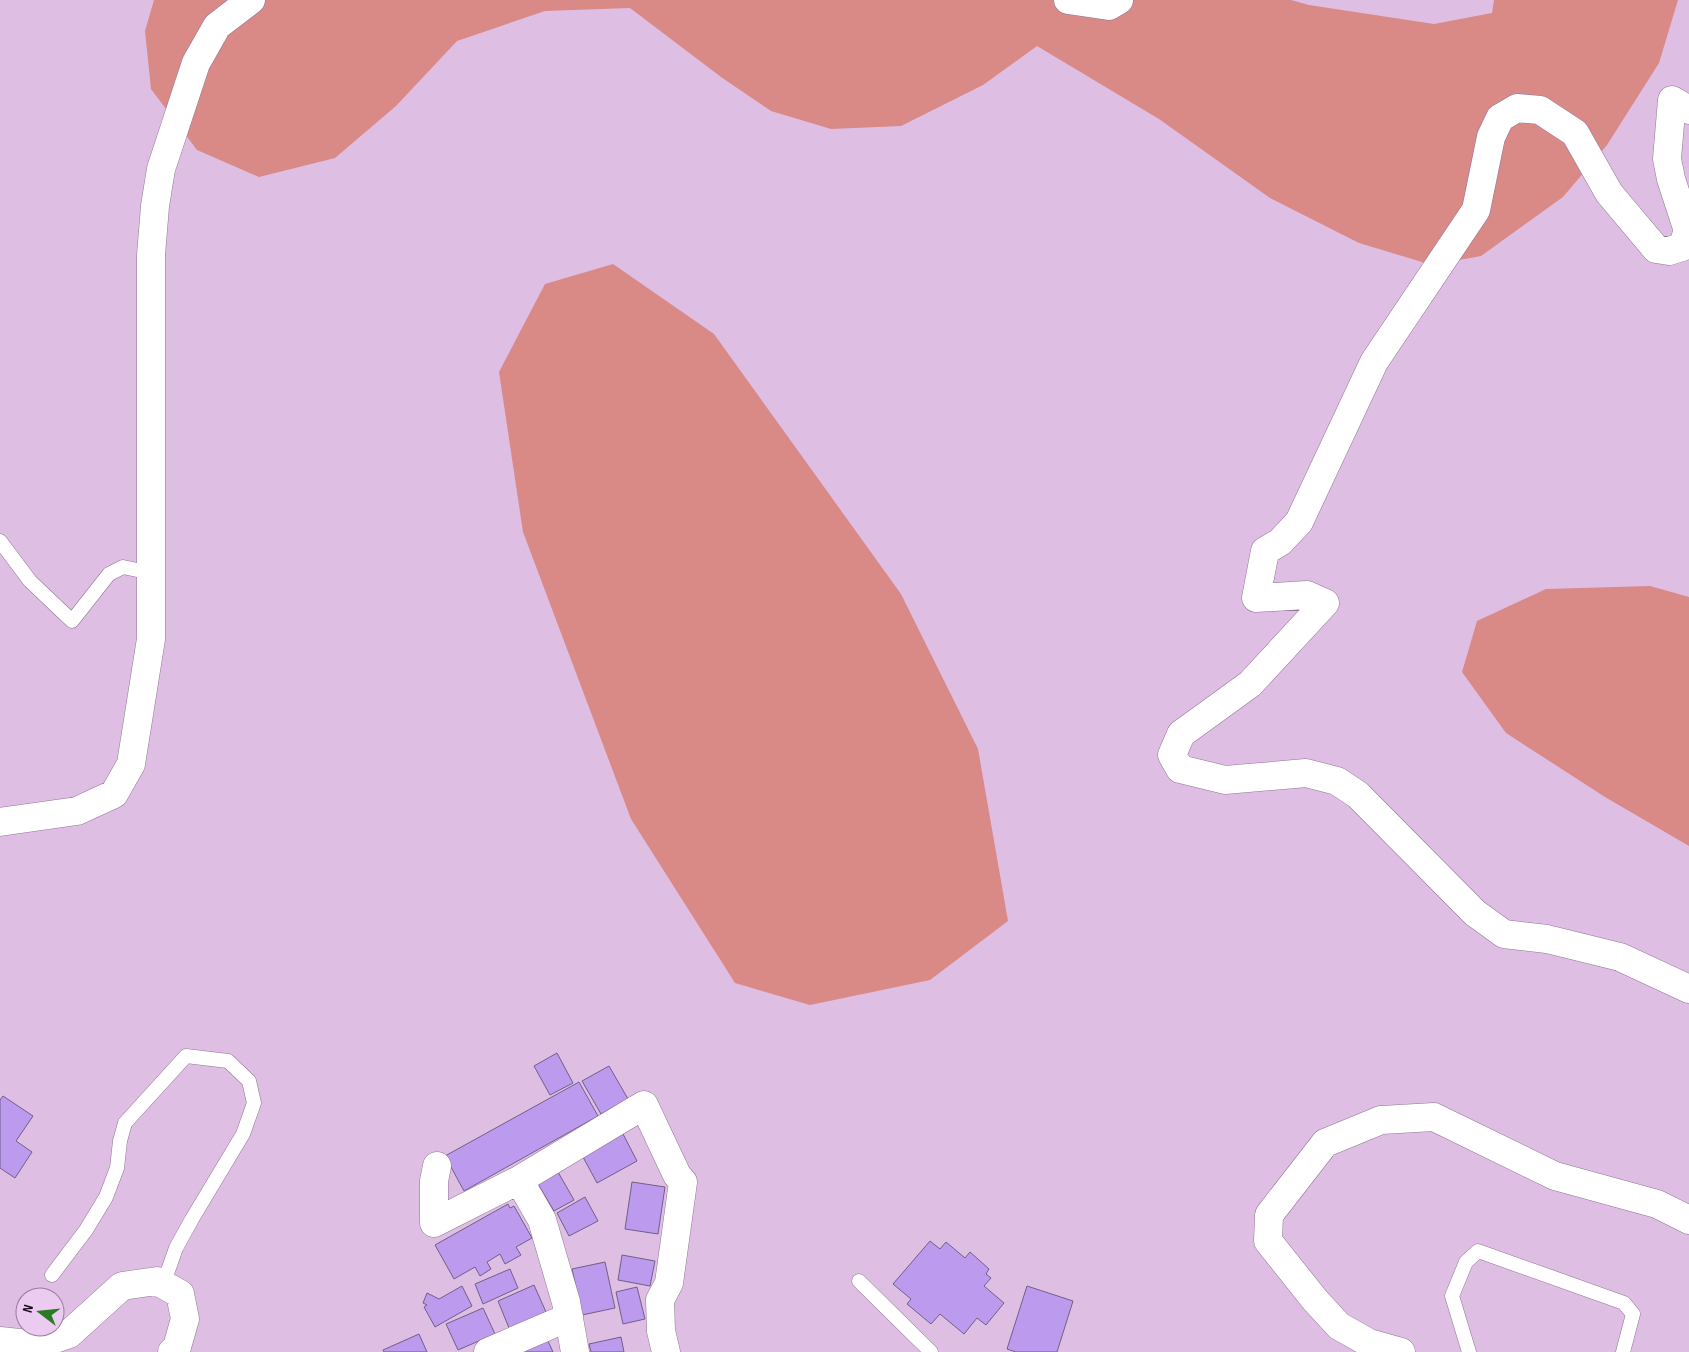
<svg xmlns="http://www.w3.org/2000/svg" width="1689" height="1352" viewBox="0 0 1689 1352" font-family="'Sofia Sans Condensed',sans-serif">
  <rect width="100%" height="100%" fill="#dfbee3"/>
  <path fill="#d98986" d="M154,0H1291L1309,5L1434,24L1492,13L1494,0H1678L1659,63L1607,145L1563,197L1481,256L1432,265L1359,243L1270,198L1159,119L1037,46L983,85L901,126L831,129L771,111L721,77L630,8L545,11L457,41L396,106L335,158L259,177L197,150L151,89L145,31Z
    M613,264L714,334L901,594L978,749L1008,921L930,980L810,1005L735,983L631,819L523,532L499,372L545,284Z
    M1650,586L1689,597V846L1605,797L1506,733L1462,672L1477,621L1546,589Z"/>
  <path fill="#bc9aee" stroke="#6f6087" d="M557,1053L573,1083L550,1095L534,1066Z
    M609,1066L628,1099L601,1114L582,1081Z
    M579,1082L598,1116L464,1191L445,1156Z
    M3,1096L33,1116L16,1141L32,1152L15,1178L0,1168V1100Z
    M623,1134L637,1161L597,1183L583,1157Z
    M558,1172L574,1200L554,1211L538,1184Z
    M632,1182L665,1187L658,1234L625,1229Z
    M585,1197L598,1221L569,1236L557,1213Z
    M508,1204L510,1208L514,1206L532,1238L516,1247L521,1255L505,1264L500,1254L487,1262L491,1269L480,1276L475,1267L454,1279L435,1245Z
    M930,1241L940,1249L946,1242L965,1258L970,1252L989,1269L986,1274L991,1278L984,1286L1004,1303L986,1325L977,1318L964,1334L940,1314L931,1324L907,1304L911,1299L893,1284Z
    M622,1255L655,1261L650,1286L618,1280Z
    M605,1262L615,1308L582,1315L572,1269Z
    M510,1269L518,1288L483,1304L475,1284Z
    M534,1285L546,1312L509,1328L498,1301Z
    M462,1286L472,1306L435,1327L424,1307L427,1305L423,1303L427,1293L439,1299Z
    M1027,1286L1073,1301L1057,1352H1016L1007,1349Z
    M637,1287L645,1319L623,1324L616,1292Z
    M483,1308L495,1334L458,1350L446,1324Z
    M419,1334L427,1352H384L383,1350Z
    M621,1337L624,1352H591L589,1344Z
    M548,1341L553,1352H522Z"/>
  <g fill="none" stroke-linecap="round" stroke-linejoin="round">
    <defs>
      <path id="lane" d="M0,541L30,581L72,621L109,574L123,567L151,573
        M52,1275L86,1230L106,1197L117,1168L120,1141L125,1123L186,1056L228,1061L249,1081L254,1103L243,1134L192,1219L176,1248L163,1285
        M859,1281L931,1352
        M1469,1352L1452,1296L1466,1262L1478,1251L1624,1303L1633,1314L1623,1352"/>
      <path id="street" d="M1068,0L1109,6L1119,0
        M1689,110L1672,100L1667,159L1671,179L1688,231L1682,247L1669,251L1656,249L1609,193L1575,133L1540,110L1517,108L1500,118L1491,137L1476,210L1374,362L1299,522L1280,542L1265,551L1256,598L1307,595L1325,603L1250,684L1181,734L1172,755L1180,769L1225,780L1306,773L1337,781L1358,795L1475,913L1504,934L1547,939L1620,957L1689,989
        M0,822L77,811L114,794L131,764L151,639V255L155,206L161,169L196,63L217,26L251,0
        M437,1166L434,1181V1223L519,1180L542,1220L566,1302L575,1352
        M519,1180L644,1105L677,1175L683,1182L669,1283L660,1300L661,1331L666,1352
        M0,1341L38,1345L69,1334L122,1286L157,1281L180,1294L185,1319L177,1347L172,1352
        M488,1352L569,1317
        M1401,1352L1369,1343L1339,1326L1315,1300L1268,1241L1269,1215L1325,1143L1381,1120L1434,1117L1555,1176L1657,1204L1689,1220"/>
    </defs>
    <use href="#lane" stroke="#927497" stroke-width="15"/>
    <use href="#street" stroke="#927497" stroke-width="29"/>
    <use href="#lane" stroke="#fff" stroke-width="14"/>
    <use href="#street" stroke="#fff" stroke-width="28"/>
  </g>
  <g transform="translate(40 1312) rotate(286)"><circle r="24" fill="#eccbf1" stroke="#967e9a"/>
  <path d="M0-4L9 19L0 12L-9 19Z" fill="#2a7a23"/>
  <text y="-8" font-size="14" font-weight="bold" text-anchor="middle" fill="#160b18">N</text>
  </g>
</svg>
